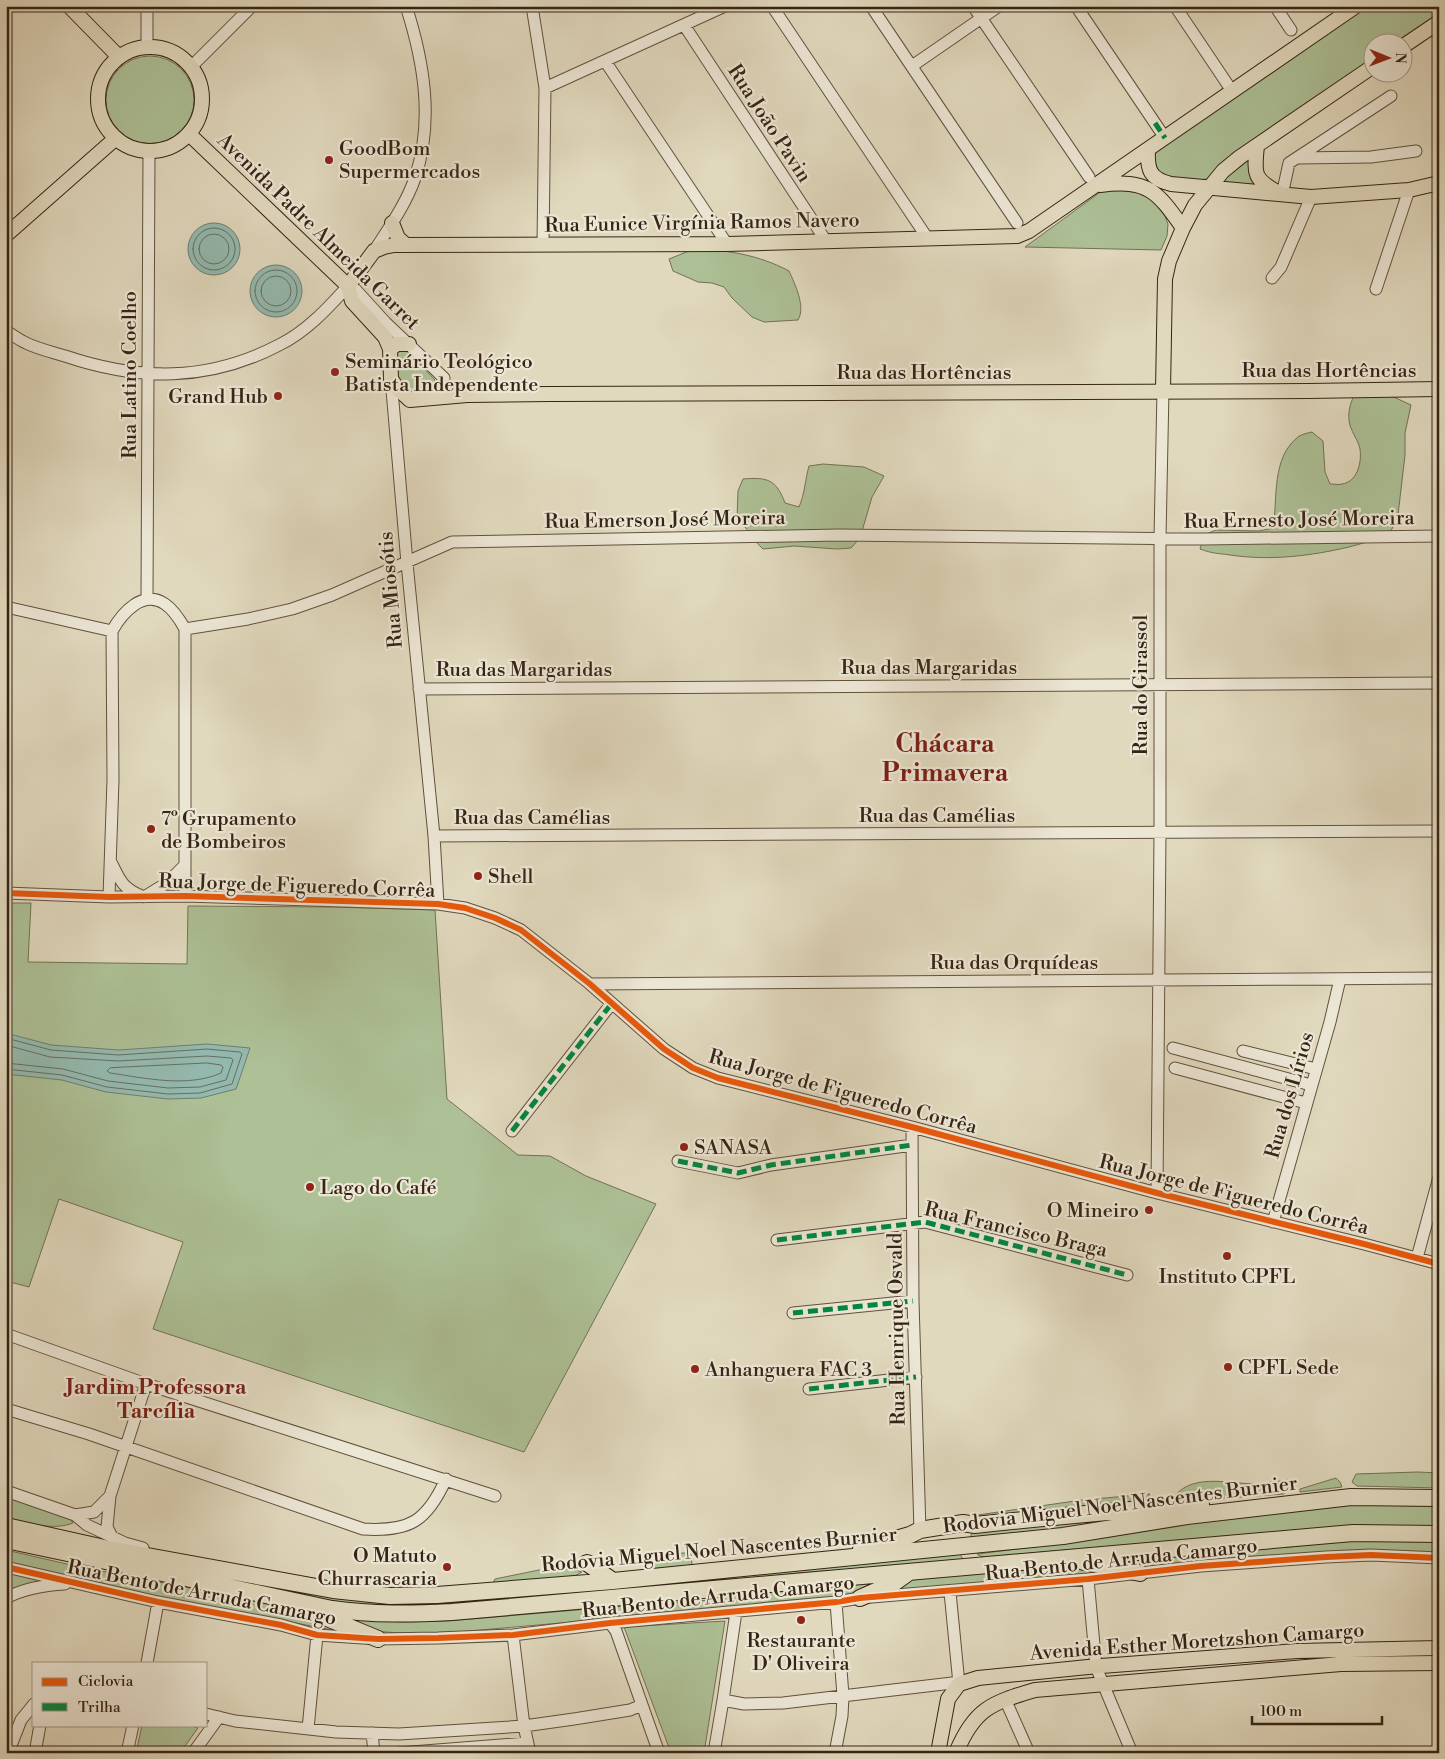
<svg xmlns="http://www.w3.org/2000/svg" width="1445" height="1759" viewBox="0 0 1445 1759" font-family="'Libre Bodoni',serif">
  <rect width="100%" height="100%" fill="#e1d9be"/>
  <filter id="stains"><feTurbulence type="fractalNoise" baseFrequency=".004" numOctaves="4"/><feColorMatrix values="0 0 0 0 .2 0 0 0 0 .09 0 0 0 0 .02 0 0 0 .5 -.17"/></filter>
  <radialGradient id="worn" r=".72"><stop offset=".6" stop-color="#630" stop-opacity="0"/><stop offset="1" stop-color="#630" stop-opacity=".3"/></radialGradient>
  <path fill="#adc096" stroke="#727255" d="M1368,6H1439V18L1402,42H1372V64L1208,179L1197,180L1161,176L1151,168L1155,152Z
    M106 100a44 44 0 1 1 88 0a44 44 0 1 1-88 0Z
    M1249,160L1257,188L1220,182Z
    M1121,187L1145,193L1163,211L1168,224L1167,236L1161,250L1025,247L1106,188Z
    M694,249C728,250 759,255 789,271C795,284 806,307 798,320L764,322L752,317L732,298L724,287L712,283L698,282L673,271L669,259Z
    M404,347L435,380L434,387C427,392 420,395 412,393C392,389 396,364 396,348Z
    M1383,392L1411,405L1405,433V455L1398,515L1392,529L1383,539C1371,540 1361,544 1349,547C1310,556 1271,561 1230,555C1217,553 1214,554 1200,549L1204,535L1216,530L1259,531L1273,528C1278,499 1271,458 1298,437C1302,434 1308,433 1312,432L1323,441L1325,472L1330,484C1334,484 1338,485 1342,484C1357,482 1362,463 1360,449C1358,439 1350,431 1349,420C1348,410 1351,402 1355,393Z
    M823,464L864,467L884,476L872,497L860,538L851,548L837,549L794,546L763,549C752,539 748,528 737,519L738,491L743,479C767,477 776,479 785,503L799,507C805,493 805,480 809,466Z
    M6,903H31L28,962L187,964L188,906L333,907L435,910L447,1099L518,1155L550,1156L586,1176L656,1204L524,1452L153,1329L183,1242L59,1199L29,1287L6,1281Z
    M1418,1472L1439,1473V1488L1357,1486L1352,1482L1356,1474Z
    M1336,1478L1340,1482L1342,1487L1300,1492V1489Z
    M1289,1480V1488L1284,1494L1171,1502C1187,1471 1229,1484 1257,1484C1268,1483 1278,1481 1289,1480Z
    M1150,1494L1144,1503L929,1522L1082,1500Z
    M6,1495L70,1518L73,1523C53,1531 27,1523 6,1517Z
    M1355,1505L1439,1506V1527L1308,1529L985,1557L980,1556L977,1554L1065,1543L1274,1509Z
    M1137,1518L1070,1530L970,1537L973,1532L980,1528Z
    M6,1529L358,1600L960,1554L964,1561L798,1573L667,1588L396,1608L324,1602Z
    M1439,1540V1553L1357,1551L1142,1569L1106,1561L1201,1550L1291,1547L1340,1541Z
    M6,1550L80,1567L295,1608L315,1616L331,1625L332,1630L103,1586L6,1562Z
    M691,1552L692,1565L649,1569L660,1556Z
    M1076,1564L1115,1571L1091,1574L900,1591L898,1589L911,1579L966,1573L1038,1569Z
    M572,1569L582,1572L575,1576L493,1583L495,1579L539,1570Z
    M6,1571L56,1581L30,1584L6,1590Z
    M886,1580L850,1596L778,1601L710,1610L423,1635L374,1631L351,1622L357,1617L399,1622L448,1621L659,1603C696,1604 731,1596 767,1591C787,1589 808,1590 828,1589C847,1587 866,1581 886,1580Z
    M725,1621L704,1753H671L624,1627Z
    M142,1725H189L198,1728L180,1753H136Z"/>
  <path fill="#94bab0" stroke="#6e7e72" d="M188 249a26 26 0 1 1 52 0a26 26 0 1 1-52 0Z
    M250 291a26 26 0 1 1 52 0a26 26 0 1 1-52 0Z
    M6,1033L51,1045L119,1050L207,1044L250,1048L236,1089L201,1098L168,1099L106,1092L62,1080L6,1074Z"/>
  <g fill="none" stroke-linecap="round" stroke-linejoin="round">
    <path stroke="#656f62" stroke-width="1" d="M193 249a21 21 0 1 1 42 0a21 21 0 1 1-42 0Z
      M199 249a15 15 0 1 1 30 0a15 15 0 1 1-30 0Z
      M255 291a21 21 0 1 1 42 0a21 21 0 1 1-42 0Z
      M261 291a15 15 0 1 1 30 0a15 15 0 1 1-30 0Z
      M6,1038L51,1050L118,1055L207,1049L240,1052L242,1054L232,1084L200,1093L168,1094L107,1087L62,1075L6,1069
      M6,1045L50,1057L118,1061L207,1056L231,1058L233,1060L226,1080L200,1087L168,1088L108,1081L63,1069L6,1063
      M207,1063L221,1065L223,1067L221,1073C187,1088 145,1078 110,1073L107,1071L110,1068Z"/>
    <defs>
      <path id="minor" d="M532,6L545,88L543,244
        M772,6L928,239
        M871,6L1017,223
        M973,6L1089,177
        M1076,6L1165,138
        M1175,6L1232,91
        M1275,6L1291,30
        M684,25L826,241
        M147,47V6
        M605,61L727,244
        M912,66L999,6
        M191,67L252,6
        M545,88L725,6
        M1298,158L1371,157L1416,151
        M1282,195L1289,163L1391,96
        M374,251C389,228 406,204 415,178C434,121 424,62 406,6
        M1272,278L1281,267L1311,197
        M1376,289L1409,190
        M6,331C13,335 19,340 26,343C38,349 52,352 65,356C139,381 208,382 279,345C306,332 328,308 348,286L356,290L386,323L444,378C441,389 434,392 425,398
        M391,379L407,563L434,836L438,904
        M147,599L149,151
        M6,607L112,631
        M185,629L248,619L292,609L332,595L452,542L839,535L1203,539L1439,536
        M419,689L1439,683
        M434,836L1439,831
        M112,864C121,883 124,889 144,897L167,883L185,865
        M6,893L109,897L185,896L438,904L465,908L495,918L521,930L590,984L664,1049L693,1068L718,1078L912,1127L1157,1193L1364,1244L1439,1264
        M109,897L113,780L112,631C122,613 143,589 165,604C174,610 180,620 185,629V896
        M590,984L1439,978
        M1173,1048L1311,1085
        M1243,1051L1316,1069
        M1175,1068L1306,1103
        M912,1127L913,1301L920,1530
        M512,1131L612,1003
        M678,1161L738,1173L771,1165L912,1145
        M1157,1193L1160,832V538L1163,390
        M1273,1222L1330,1022L1340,979
        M777,1240L925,1222L1127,1275
        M1417,1258L1439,1177
        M793,1313L913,1301
        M6,1334L146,1384L495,1496
        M809,1389L916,1377
        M6,1409L89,1434L363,1529C410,1532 427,1521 446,1479
        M6,1491L75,1515L87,1525L125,1543L143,1548
        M75,1515L94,1512L110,1496
        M112,1537L107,1527L110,1496L146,1384
        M6,1567L158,1602L281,1625L317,1635L378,1639L438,1638L513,1635L610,1623L836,1602L860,1598L1088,1579L1201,1566L1326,1557L1371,1555L1439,1558
        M1088,1579L1096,1667L1132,1753
        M6,1598C25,1588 44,1585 65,1584
        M610,1623L616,1631L659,1753
        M513,1635L524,1726L530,1753
        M147,1663L158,1602
        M1005,1699L1029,1753
        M723,1700L744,1704L783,1703L952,1683L959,1684L950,1592
        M206,1714L235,1721L336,1732L399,1734L524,1726L574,1719L630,1710L642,1705
        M308,1729L317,1635
        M372,1733L374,1753
        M8,1753L21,1720L34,1704
        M35,1753L40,1725
        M127,1753L133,1725
        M193,1753L219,1717
        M399,1753L527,1743
        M714,1753L723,1700L736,1612
        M835,1753L842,1716L843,1696L836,1602"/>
      <path id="major" d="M69,6L119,57
        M1402,47L1439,22
        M98 99a52 52 0 1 1 104 0a52 52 0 1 1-104 0Z
        M189,134L348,286L352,301L385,337L390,349L391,379L397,388L410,400L467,395L550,394L1308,391L1439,389
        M1257,146C1254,174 1253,179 1279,193
        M1148,150C1147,170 1150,179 1171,184L1311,197L1409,190L1439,183
        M1100,185C1148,179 1157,191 1183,228
        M392,223L398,238L406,245
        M6,235L116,138
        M348,286L374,251L384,247L394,245L727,244L1017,236L1029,231L1356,6
        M390,349L397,344H409
        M1163,390L1165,279L1169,261L1183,228L1195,205L1223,171L1240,157L1372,67
        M938,1753L948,1699L959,1684L978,1678L1088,1667L1297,1651L1439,1648
        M956,1753C974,1709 991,1703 1035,1690L1341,1664L1439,1663"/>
      <path id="highway" d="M6,1526L109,1549L333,1590L390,1596L437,1595L613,1581L1063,1536L1187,1516L1351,1497L1439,1498
        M6,1540L332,1609C373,1615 412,1614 452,1612L1353,1533L1439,1534
        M861,1549L910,1535L920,1530L963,1523L975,1525C1050,1517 1126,1510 1201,1504
        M1084,1562L1140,1573
        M587,1563L613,1581
        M860,1598L894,1583L908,1573
        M315,1613L378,1639"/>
    </defs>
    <use href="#minor" stroke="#61513e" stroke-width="13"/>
    <use href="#major" stroke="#362414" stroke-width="16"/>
    <use href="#highway" stroke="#362414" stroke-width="18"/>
    <use href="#minor" stroke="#ece6d5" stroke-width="11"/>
    <use href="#major" stroke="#e1d9be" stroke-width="14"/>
    <use href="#highway" stroke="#e1d9be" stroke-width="16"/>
    <path stroke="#00873e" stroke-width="5" stroke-dasharray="10 5" stroke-linecap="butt" d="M1155,123L1165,138
      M512,1131L612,1003
      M678,1161L738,1173L771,1165L912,1145
      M777,1240L925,1222L1127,1275
      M793,1313L913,1301
      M809,1389L916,1377"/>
    <defs>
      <path id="cycleway" d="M6,893L109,897L185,896L438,904L465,908L495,918L521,930L590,984L664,1049L693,1068L718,1078L912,1127L1157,1193L1364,1244L1439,1264
        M6,1567L158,1602L281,1625L317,1635L378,1639L438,1638L513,1635L610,1623L836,1602L860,1598L1088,1579L1201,1566L1326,1557L1371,1555L1439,1558"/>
    </defs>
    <use href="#cycleway" stroke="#ece6d5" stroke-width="9"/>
    <use href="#cycleway" stroke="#e8590c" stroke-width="6"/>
  </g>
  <g fill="#8f2418" stroke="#ece6d5" stroke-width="2">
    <circle cx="329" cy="160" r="5"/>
    <circle cx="335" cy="372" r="5"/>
    <circle cx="278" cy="396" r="5"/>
    <circle cx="151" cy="829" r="5"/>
    <circle cx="478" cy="876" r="5"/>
    <circle cx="684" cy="1147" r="5"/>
    <circle cx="310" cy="1187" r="5"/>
    <circle cx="1149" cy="1210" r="5"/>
    <circle cx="1227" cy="1256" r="5"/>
    <circle cx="1228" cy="1367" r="5"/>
    <circle cx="695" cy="1369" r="5"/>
    <circle cx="447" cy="1567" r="5"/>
    <circle cx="801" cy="1620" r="5"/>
  </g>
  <g text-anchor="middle" stroke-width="4.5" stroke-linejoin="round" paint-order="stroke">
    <g font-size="20" fill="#362414" stroke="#ece6d5">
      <text transform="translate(770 123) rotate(57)" y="7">Rua João Pavin</text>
      <text transform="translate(702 222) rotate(-1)" y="7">Rua Eunice Virgínia Ramos Navero</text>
      <text transform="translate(319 231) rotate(44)" y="7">Avenida Padre Almeida Garret</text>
      <text x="1329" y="377">Rua das Hortências</text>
      <text x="924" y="379">Rua das Hortências</text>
      <text transform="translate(129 375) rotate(-90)" y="7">Rua Latino Coelho</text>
      <text transform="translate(665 519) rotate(-1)" y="7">Rua Emerson José Moreira</text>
      <text transform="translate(1299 519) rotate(-1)" y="7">Rua Ernesto José Moreira</text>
      <text transform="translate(390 590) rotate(-95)" y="7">Rua Miosótis</text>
      <text x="929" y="674">Rua das Margaridas</text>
      <text x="524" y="676">Rua das Margaridas</text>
      <text transform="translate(1140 685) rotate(-90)" y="7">Rua do Girassol</text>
      <text x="937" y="822">Rua das Camélias</text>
      <text x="532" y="824">Rua das Camélias</text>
      <text transform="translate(297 885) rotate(2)" y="7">Rua Jorge de Figueredo Corrêa</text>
      <text x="1014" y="969">Rua das Orquídeas</text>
      <text transform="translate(843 1091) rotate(15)" y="7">Rua Jorge de Figueredo Corrêa</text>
      <text transform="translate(1289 1095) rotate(-74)" y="7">Rua dos Lírios</text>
      <text transform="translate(1234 1194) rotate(14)" y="7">Rua Jorge de Figueredo Corrêa</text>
      <text transform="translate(1016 1229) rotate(13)" y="7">Rua Francisco Braga</text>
      <text transform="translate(896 1329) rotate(-91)" y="7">Rua Henrique Osvald</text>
      <text transform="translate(1120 1504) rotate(-7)" y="7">Rodovia Miguel Noel Nascentes Burnier</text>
      <text transform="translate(719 1549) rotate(-5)" y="7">Rodovia Miguel Noel Nascentes Burnier</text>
      <text transform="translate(1121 1559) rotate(-6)" y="7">Rua Bento de Arruda Camargo</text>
      <text transform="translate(202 1592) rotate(11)" y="7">Rua Bento de Arruda Camargo</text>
      <text transform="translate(718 1596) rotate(-6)" y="7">Rua Bento de Arruda Camargo</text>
      <text transform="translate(1197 1641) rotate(-4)" y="7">Avenida Esther Moretzshon Camargo</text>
    </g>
    <g font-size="20" fill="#362414" stroke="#ece6d5" text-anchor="start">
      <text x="339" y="155">GoodBom<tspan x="339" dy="23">Supermercados</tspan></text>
      <text x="345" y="368">Seminário Teológico<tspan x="345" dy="23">Batista Independente</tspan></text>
      <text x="268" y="403" text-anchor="end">Grand Hub</text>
      <text x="161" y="825">7º Grupamento<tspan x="161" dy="23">de Bombeiros</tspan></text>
      <text x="488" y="883">Shell</text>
      <text x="694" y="1154">SANASA</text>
      <text x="320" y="1194">Lago do Café</text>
      <text x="1139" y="1217" text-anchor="end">O Mineiro</text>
      <text x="1227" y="1283" text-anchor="middle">Instituto CPFL</text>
      <text x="1238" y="1374">CPFL Sede</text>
      <text x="705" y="1376">Anhanguera FAC 3</text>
      <text x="437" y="1562" text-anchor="end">O Matuto<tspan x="437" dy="23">Churrascaria</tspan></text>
      <text x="801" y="1647" text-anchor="middle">Restaurante<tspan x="801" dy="23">D' Oliveira</tspan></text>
    </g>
    <g font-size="21" font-weight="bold" fill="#7a1f14" stroke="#ece6d5">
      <text x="156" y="1394">Jardim Professora<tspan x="156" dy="24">Tarcília</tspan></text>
    </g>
    <g font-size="25" font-weight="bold" fill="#7a1f14" stroke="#ece6d5">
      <text x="945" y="752">Chácara<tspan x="945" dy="29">Primavera</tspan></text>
    </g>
  </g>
  <rect width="1445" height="1759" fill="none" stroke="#e1d9be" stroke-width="25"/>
  <rect x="8" y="8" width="1430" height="1744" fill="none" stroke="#362414" stroke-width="2.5"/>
  <rect x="12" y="12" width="1420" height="1734" fill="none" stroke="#362414"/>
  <rect x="32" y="1662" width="175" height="65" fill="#ece6d5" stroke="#a39888"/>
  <rect x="42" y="1678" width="25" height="8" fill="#e8590c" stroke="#a39888"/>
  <text x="78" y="1686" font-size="15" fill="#362414">Ciclovia</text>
  <rect x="42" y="1703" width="25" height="8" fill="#00873e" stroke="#a39888"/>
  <text x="78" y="1712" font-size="15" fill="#362414">Trilha</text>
  <g transform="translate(1388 58) rotate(91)"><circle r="24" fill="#ece6d5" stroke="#a39888"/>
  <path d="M0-4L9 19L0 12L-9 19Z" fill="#8f2418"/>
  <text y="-8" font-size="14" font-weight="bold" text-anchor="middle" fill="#362414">N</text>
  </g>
  <path d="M1252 1716v8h130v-8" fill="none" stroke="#362414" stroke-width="2.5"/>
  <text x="1260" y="1716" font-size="15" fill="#362414" stroke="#ece6d5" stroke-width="4" paint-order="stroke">100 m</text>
  <rect width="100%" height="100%" filter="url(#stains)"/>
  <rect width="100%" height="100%" fill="url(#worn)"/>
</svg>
